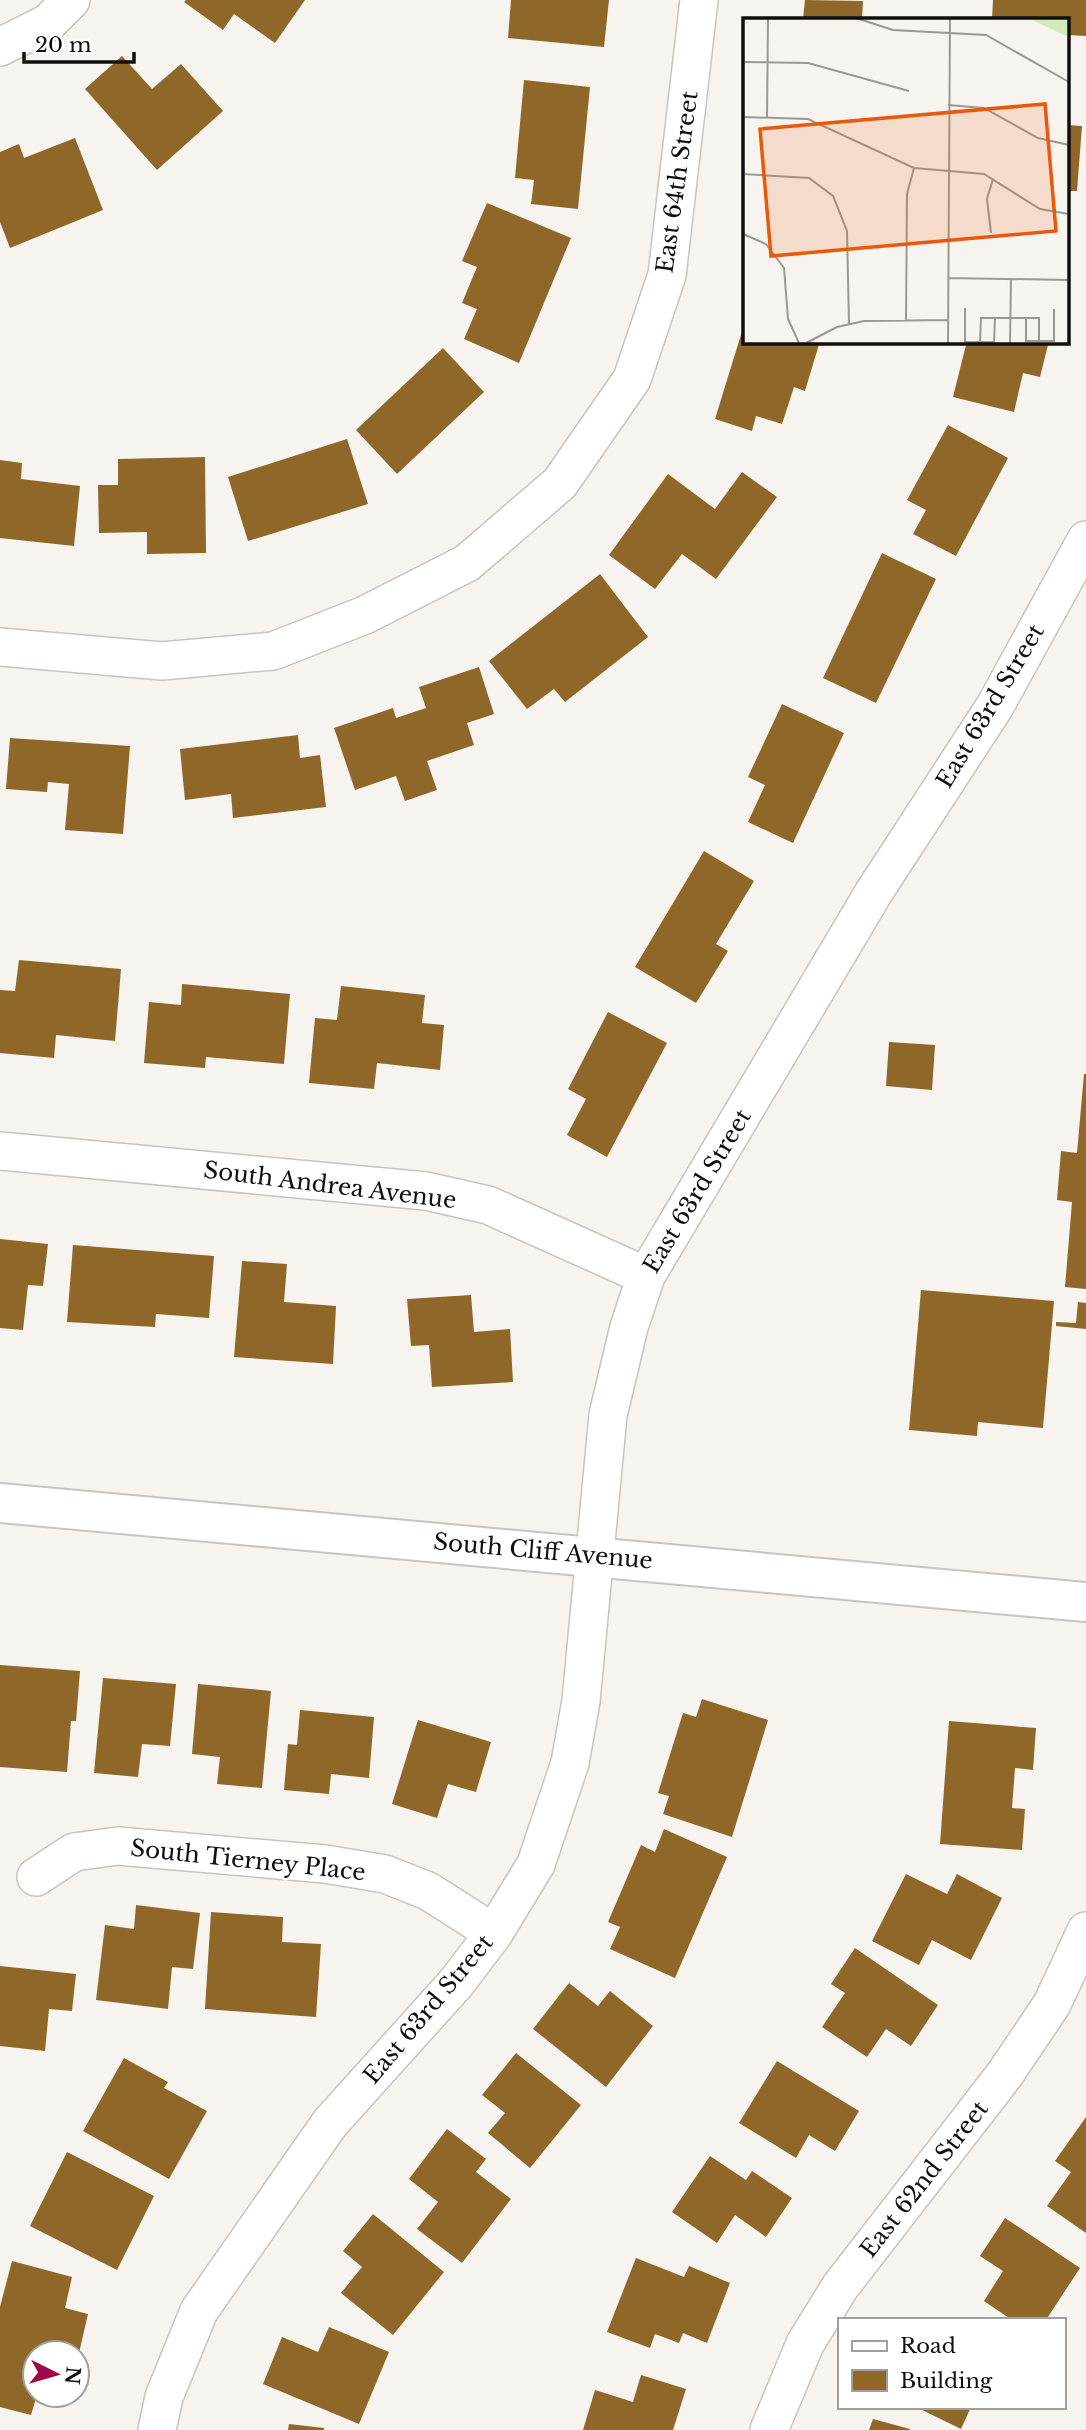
<svg xmlns="http://www.w3.org/2000/svg" width="1086" height="2430" viewBox="0 0 1086 2430" font-family="'Libre Baskerville',serif">
  <rect width="100%" height="100%" fill="#f7f3ee"/>
  <path fill="#8f6729" d="M186,0H305L275,43L234,14L223,30L184,2Z
    M511,0H609L604,47L508,38Z
    M805,0L863,1L862,19H803Z
    M993,0H1086V36L1067,35V19H992Z
    M122,56L152,89L181,64L223,111L157,170L85,89Z
    M524,80L590,87L578,209L531,204L534,180L515,178Z
    M1067,125L1082,126L1077,191H1067Z
    M75,138L103,210L10,248L0,222V152L19,144L24,158Z
    M487,203L571,238L519,363L464,339L477,309L462,303L477,267L462,261Z
    M744,325L745,341H820L805,391L794,387L782,424L756,416L752,431L715,419Z
    M967,341H1049L1040,377L1023,373L1014,412L953,397Z
    M443,348L484,392L397,474L356,430Z
    M948,425L1008,458L956,556L913,534L926,510L907,500Z
    M347,439L368,504L248,541L228,477Z
    M205,457L206,553L147,554V532L99,533L98,485H118V459Z
    M0,460L22,463L21,479L80,486L74,546L0,538Z
    M742,472L777,497L716,579L682,554L655,589L609,555L668,474L715,509Z
    M882,553L936,579L876,703L823,678Z
    M600,574L648,637L565,702L554,689L527,709L489,661Z
    M479,667L494,714L467,723L474,745L427,761L437,790L405,801L396,776L355,790L334,728L393,708L396,718L426,708L419,687Z
    M782,704L844,733L793,843L748,822L765,785L748,777Z
    M298,735L300,758L320,755L326,807L233,818L231,794L185,800L180,749Z
    M10,738L130,746L123,834L65,830L69,784L48,782L47,792L6,789Z
    M704,851L754,881L716,944L728,951L696,1003L635,967Z
    M19,960L121,969L115,1041L56,1035L54,1058L0,1053V990L15,991Z
    M182,984L290,994L284,1064L206,1057L205,1068L144,1063L149,1002L181,1005Z
    M341,986L425,995L422,1023L444,1025L440,1070L377,1063L374,1089L309,1083L315,1018L337,1020Z
    M608,1012L667,1043L607,1157L567,1135L586,1099L568,1089Z
    M889,1042L935,1045L932,1090L886,1086Z
    M1084,1074H1086V1289L1065,1287L1072,1202L1057,1200L1061,1151L1077,1153Z
    M0,1239L48,1244L43,1286L28,1285L23,1330L0,1328Z
    M73,1245L214,1256L209,1318L156,1314L155,1327L67,1322Z
    M242,1261L287,1264L284,1302L336,1306L333,1364L234,1357Z
    M921,1290L1054,1301L1043,1428L978,1422L977,1436L909,1430Z
    M471,1295L474,1332L510,1329L513,1382L432,1387L429,1345L411,1346L407,1299Z
    M1078,1302L1086,1303V1329L1056,1326V1322L1076,1323Z
    M0,1665L80,1671L76,1721H71L67,1772L0,1767Z
    M103,1678L176,1684L170,1746L142,1744L138,1777L94,1773Z
    M198,1684L271,1691L262,1788L217,1784L220,1757L192,1754Z
    M702,1699L768,1720L732,1837L663,1814L669,1796L658,1793L683,1713L696,1717Z
    M300,1710L374,1717L369,1778L331,1774L329,1794L284,1790L288,1744L297,1745Z
    M418,1720L491,1742L476,1792L448,1784L437,1818L392,1804Z
    M949,1721L1036,1728L1033,1770L1015,1768L1012,1808L1025,1809L1022,1850L940,1844Z
    M664,1829L727,1857L675,1978L610,1949L620,1927L608,1922L641,1845L655,1852Z
    M906,1874L947,1894L957,1874L1002,1898L971,1960L932,1940L919,1965L872,1941Z
    M136,1905L200,1913L193,1969L172,1967L168,2009L96,2000L105,1925L134,1929Z
    M211,1912L283,1917L282,1942L321,1944L316,2017L205,2009Z
    M855,1948L938,2005L911,2046L886,2029L867,2057L822,2027L845,1993L831,1984Z
    M0,1966L76,1974L72,2011L49,2009L45,2051L0,2046Z
    M569,1983L598,2006L610,1991L653,2026L606,2087L533,2029Z
    M516,2053L581,2105L530,2168L488,2133L505,2113L482,2095Z
    M124,2058L168,2082L164,2088L207,2111L169,2179L83,2131Z
    M777,2061L859,2111L835,2151L809,2135L796,2158L739,2123Z
    M1086,2117V2233L1047,2206L1071,2172L1055,2161Z
    M447,2129L486,2159L476,2172L511,2199L462,2263L417,2229L438,2202L409,2179Z
    M67,2152L154,2196L117,2270L30,2226Z
    M710,2156L746,2180L752,2171L792,2198L766,2237L735,2215L717,2243L672,2212Z
    M373,2214L444,2272L393,2335L341,2293L362,2267L343,2251Z
    M1005,2218L1080,2268L1046,2320H1012L984,2301L1003,2271L980,2256Z
    M636,2258L684,2277L689,2266L730,2283L707,2343L683,2333L679,2343L655,2334L650,2348L607,2332Z
    M12,2261L72,2277L65,2308L88,2314L79,2353H35L37,2395L31,2415L0,2407V2307Z
    M329,2327L389,2352L359,2424L263,2384L282,2337L318,2352Z
    M641,2375L686,2389L673,2430H583L595,2390L633,2402Z
    M916,2407H971L961,2429Z
    M873,2419L910,2429V2430H869Z
    M289,2424L324,2428V2430H288Z"/>
  <g fill="none" stroke-linecap="round" stroke-linejoin="round">
    <defs>
      <path id="street" d="M0,47L48,23L71,0
        M0,647L162,661L273,651L365,615L467,563L560,483L632,379L667,275L699,0
        M0,1151L426,1191L488,1205L646,1276
        M36,1877L74,1852L118,1846L325,1864L385,1874L428,1891L494,1933
        M157,2430L164,2397L199,2311L330,2123L457,1982L494,1933L536,1864L570,1763L581,1701L608,1415L629,1327L646,1276L874,892L995,706L1086,540
        M769,2430L805,2344L840,2287L1005,2074L1052,2004L1086,1931"/>
      <path id="secondary" d="M0,1503L1086,1602"/>
    </defs>
    <use href="#street" stroke="#c8c4bf" stroke-width="40"/>
    <use href="#secondary" stroke="#c8c4bf" stroke-width="42"/>
    <use href="#street" stroke="#fff" stroke-width="37"/>
    <use href="#secondary" stroke="#fff" stroke-width="38"/>
  </g>
  <g text-anchor="middle" stroke-width="5" stroke-linejoin="round" paint-order="stroke">
    <g font-size="23" fill="#100f0d" stroke="#fff">
      <text transform="translate(677 182) rotate(-82)" y="8">East 64th Street</text>
      <text transform="translate(990 706) rotate(-59)" y="8">East 63rd Street</text>
      <text transform="translate(330 1185) rotate(7)" y="8">South Andrea Avenue</text>
      <text transform="translate(697 1191) rotate(-59)" y="8">East 63rd Street</text>
      <text transform="translate(543 1551) rotate(5)" y="8">South Cliff Avenue</text>
      <text transform="translate(248 1860) rotate(6)" y="8">South Tierney Place</text>
      <text transform="translate(428 2009) rotate(-50)" y="8">East 63rd Street</text>
      <text transform="translate(924 2179) rotate(-52)" y="8">East 62nd Street</text>
    </g>
  </g>
  <g transform="translate(743 18)">
    <rect width="326" height="326" fill="#f7f3ee"/>
    <path d="M285,0H325V19Z" fill="#d1ebbc"/>
    <path fill="none" stroke="#9b9894" stroke-width="2" d="M113,0L150,12L243,17L326,64M0,44L65,45L166,73M205,87L241,90L295,120L326,127M0,99L65,101L171,150L241,156L297,191L326,196M24,99L25,0M0,156L66,160L90,178L104,213L106,306M248,215L244,181L250,161M0,216L23,226L41,250L45,301L56,325M205,260L326,262M222,290V324H237M252,300L251,324H237L238,300H296V323M283,300V323H311V291M163,302L164,176L171,150M63,325L94,309L121,303L205,302M205,325L207,0M267,325L268,261"/>
    <path fill="#e8590c" fill-opacity="0.15" stroke="#e8590c" stroke-width="3.5" d="M302,86L313,213L28,238L17,111Z"/>
    <rect width="326" height="326" fill="none" stroke="#100f0d" stroke-width="3.5"/>
  </g>
  <rect x="838" y="2318" width="228" height="91" fill="#ffffff" stroke="#9f9f9e" stroke-width="2"/>
  <rect x="852" y="2341" width="35" height="10" fill="#ffffff" stroke="#9f9f9e" stroke-width="2"/>
  <text x="900" y="2353" font-size="21" fill="#100f0d">Road</text>
  <rect x="852" y="2370" width="35" height="21" fill="#8f6729" stroke="#9f9f9e" stroke-width="2"/>
  <text x="900" y="2388" font-size="21" fill="#100f0d">Building</text>
  <g transform="translate(56 2374) rotate(95)"><circle r="33" fill="#ffffff" stroke="#9f9f9e" stroke-width="2"/>
  <path d="M0-5L12 26L0 18L-12 26Z" fill="#9e064e"/>
  <text y="-10" font-size="19" font-weight="bold" text-anchor="middle" fill="#100f0d">N</text>
  </g>
  <path d="M24 52v10h110v-10" fill="none" stroke="#100f0d" stroke-width="3.5"/>
  <text x="35" y="52" font-size="21" fill="#100f0d" stroke="#ffffff" stroke-width="5" paint-order="stroke">20 m</text>
</svg>
